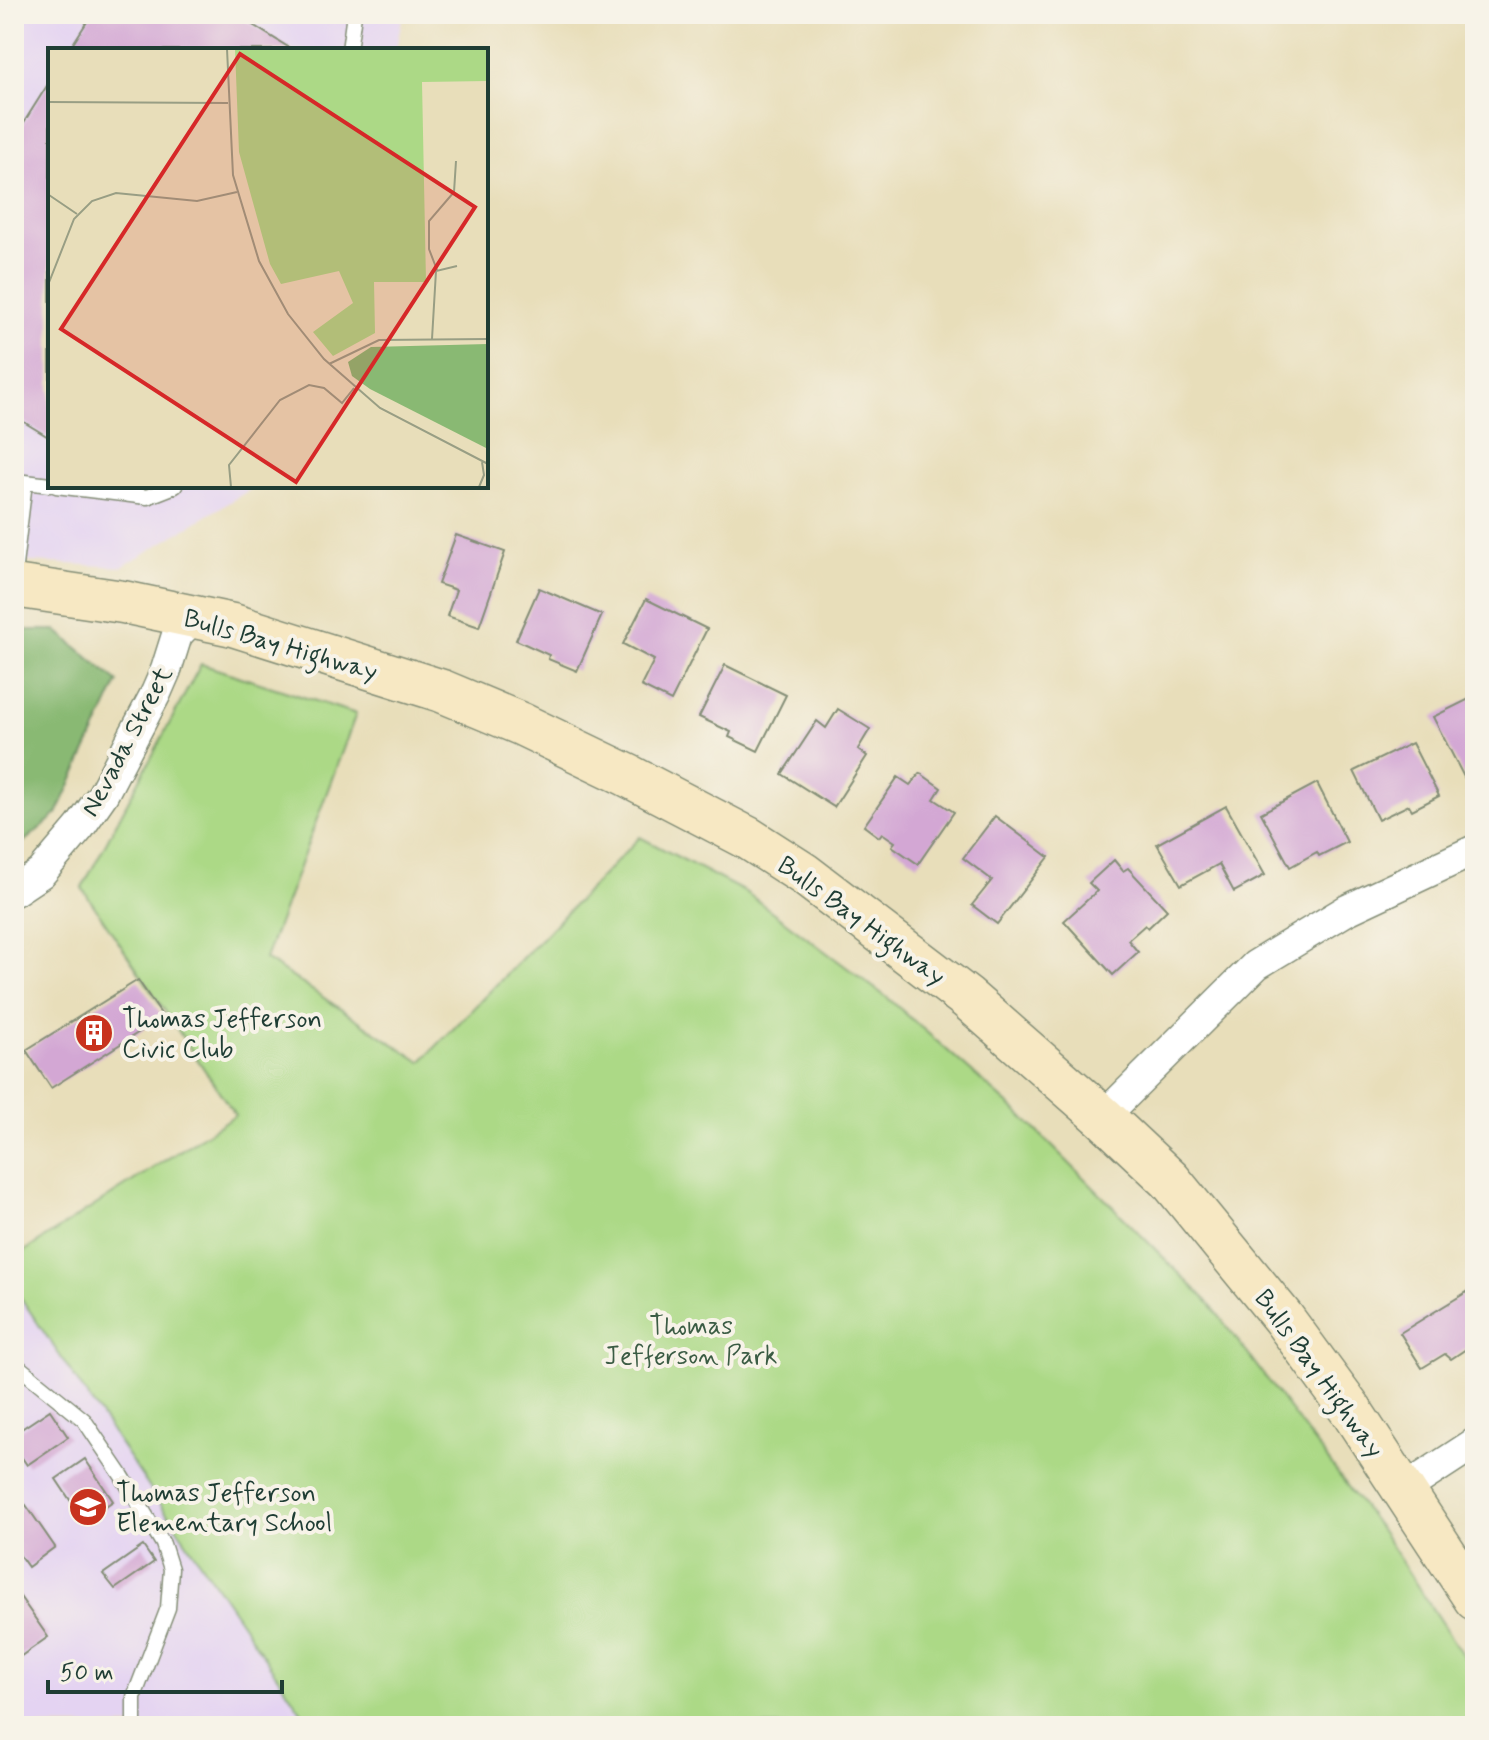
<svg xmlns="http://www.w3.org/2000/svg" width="1489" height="1740" viewBox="0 0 1489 1740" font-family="Mynerve,sans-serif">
  <rect width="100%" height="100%" fill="#f7f3e8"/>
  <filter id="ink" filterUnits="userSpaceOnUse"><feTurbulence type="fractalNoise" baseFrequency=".0125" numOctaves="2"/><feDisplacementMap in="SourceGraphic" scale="16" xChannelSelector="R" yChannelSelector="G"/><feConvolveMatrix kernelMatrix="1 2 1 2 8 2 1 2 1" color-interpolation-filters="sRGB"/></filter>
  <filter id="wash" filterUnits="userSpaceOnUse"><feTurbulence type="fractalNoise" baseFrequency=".006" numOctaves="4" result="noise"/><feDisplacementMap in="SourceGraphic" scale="32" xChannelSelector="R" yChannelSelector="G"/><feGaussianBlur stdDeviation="1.8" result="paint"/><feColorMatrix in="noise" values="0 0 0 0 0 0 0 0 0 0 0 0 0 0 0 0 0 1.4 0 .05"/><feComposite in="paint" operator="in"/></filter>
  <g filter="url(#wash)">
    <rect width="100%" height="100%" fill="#e8deba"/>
    <path fill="#e4d3f2" d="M14,14H403L396,50H50V486H256L122,567L14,561Z
      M14,1288L311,1726H14Z"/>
    <path fill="#acd986" stroke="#668b5d" stroke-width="2" d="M201,664L356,714L265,959L421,1062L640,837L747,893L889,999L1024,1118L1210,1304L1382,1532L1475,1674V1726H311L14,1288V1258L235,1115L82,888Z"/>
    <path fill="#89b973" stroke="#547b54" stroke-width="2" d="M14,630H56L118,682L57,814L14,850Z"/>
    <g id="blocks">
      <path fill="#d3a7d4" d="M92,14H235L288,47L287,50H69Z
        M50,81V438L14,416V138Z
        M456,535L505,552L479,627L447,616L456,590L438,584Z
        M539,588L602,615L577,671L548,659L549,655L516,640Z
        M646,599L707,629L671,701L641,686L654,660L623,644Z
        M725,665L786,695L758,751L729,737L731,732L699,717Z
        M1475,696V777L1466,781L1433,717Z
        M838,709L870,729L858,749L867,756L834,807L782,774L817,721L826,728Z
        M1412,743L1439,796L1412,810L1409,805L1378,820L1354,771Z
        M920,773L941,788L934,799L954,812L918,864L892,846L895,842L882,833L879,837L864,826L898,777L910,785Z
        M1317,783L1347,842L1319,856L1317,852L1290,867L1261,813Z
        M1226,806L1265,875L1234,892L1219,864L1181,885L1157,844Z
        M995,816L1049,857L997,924L972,905L992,880L963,858Z
        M1114,860L1123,871L1128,868L1167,910L1148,928L1145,925L1128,940L1138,952L1113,975L1064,921L1097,891L1089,883Z
        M138,980L163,1017L51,1088L26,1050Z
        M1475,1287V1343L1451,1359L1445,1354L1422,1368L1400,1333Z
        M50,1410L68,1437L27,1465L14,1446V1434Z
        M85,1459L113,1501L84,1521L56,1479Z
        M26,1505L55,1547L28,1567L14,1547V1513Z
        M143,1546L154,1562L115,1589L103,1574Z
        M14,1588L48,1637L14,1661Z"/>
    </g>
  </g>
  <g filter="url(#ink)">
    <use href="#blocks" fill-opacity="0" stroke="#848e77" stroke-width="2"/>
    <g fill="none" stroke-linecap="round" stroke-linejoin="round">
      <defs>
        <path id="service" d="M349,50L354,14
          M56,486L147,497L175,486
          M14,574L25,482L50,485
          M14,1363L84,1420L122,1476L163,1544L171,1569L168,1608L134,1697V1726"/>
        <path id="minor" d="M14,891L41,873L80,827L103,794L156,693L166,670L177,635L193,618
          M1103,1117L1256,965L1347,910L1475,850
          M1403,1490L1475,1443"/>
        <path id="secondary" d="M14,586L123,602L233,625L442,691L521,724L627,775L748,838L804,874L967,998L1103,1117L1170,1180L1283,1318L1352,1412L1475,1599"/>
      </defs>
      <use href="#service" stroke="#848e77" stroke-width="17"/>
      <use href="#minor" stroke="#848e77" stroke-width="33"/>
      <use href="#secondary" stroke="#848e77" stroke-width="45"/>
      <use href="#service" stroke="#fff" stroke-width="14"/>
      <use href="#minor" stroke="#fff" stroke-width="30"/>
      <use href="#secondary" stroke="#f7e8c3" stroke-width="42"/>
    </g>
  </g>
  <defs>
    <symbol id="building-disc" viewBox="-11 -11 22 22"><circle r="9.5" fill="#c8321e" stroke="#f7f3e8"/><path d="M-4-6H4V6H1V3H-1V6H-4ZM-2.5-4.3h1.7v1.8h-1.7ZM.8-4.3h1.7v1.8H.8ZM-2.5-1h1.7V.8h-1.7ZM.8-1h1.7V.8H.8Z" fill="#fff"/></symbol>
    <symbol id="school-disc" viewBox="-11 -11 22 22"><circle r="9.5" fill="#c8321e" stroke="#f7f3e8"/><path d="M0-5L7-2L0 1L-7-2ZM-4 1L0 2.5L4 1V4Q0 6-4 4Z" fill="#fff"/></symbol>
  </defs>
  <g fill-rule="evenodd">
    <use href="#building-disc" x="72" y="1011" width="44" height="44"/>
    <use href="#school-disc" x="66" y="1485" width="44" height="44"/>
  </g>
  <g text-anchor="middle" stroke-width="8" stroke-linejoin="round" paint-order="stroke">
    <g font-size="26" fill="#1f3d34" stroke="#f7f3e8">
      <text transform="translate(281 644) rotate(16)" y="9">Bulls Bay Highway</text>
      <text transform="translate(126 741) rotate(-62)" y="9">Nevada Street</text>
      <text transform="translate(862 920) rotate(36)" y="9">Bulls Bay Highway</text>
      <text transform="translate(1320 1373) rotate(54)" y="9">Bulls Bay Highway</text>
    </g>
    <g font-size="26" fill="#1f3d34" stroke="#f7f3e8" text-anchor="start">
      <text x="122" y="1027">Thomas Jefferson<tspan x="122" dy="30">Civic Club</tspan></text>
      <text x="116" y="1501">Thomas Jefferson<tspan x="116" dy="30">Elementary School</tspan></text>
    </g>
    <g font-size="26" fill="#3b5c44" stroke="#f7f3e8">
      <text x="691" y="1334">Thomas<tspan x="691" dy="30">Jefferson Park</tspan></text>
    </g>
  </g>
  <g transform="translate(48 48)">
    <rect width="440" height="440" fill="#e8deba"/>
    <path d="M187,1H440V33L374,34L378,234H326L327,285L285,308L265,284L305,255L291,223L233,236L222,216L191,104Z" fill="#acd986"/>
    <path d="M440,296V401L322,341L304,328L300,314L323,299Z" fill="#89b973"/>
    <path fill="none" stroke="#989e84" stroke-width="2" d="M179,1L185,127L211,213L240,266L276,311L332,360L440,416M0,54L180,55M1,147L29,166M389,222L381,201V173L406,144L408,113M0,237L26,171L44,153L68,145L149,153L189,144M384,291L388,223L409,218M281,316L331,292L440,291M183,439L181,417L232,352L261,337L276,340L294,355L306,340M431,439L436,427L434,414"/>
    <path fill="#d62828" fill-opacity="0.15" stroke="#d62828" stroke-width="4" d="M192,6L427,159L248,434L13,281Z"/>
    <rect width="440" height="440" fill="none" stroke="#1f3d34" stroke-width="4"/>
  </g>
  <rect width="1489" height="1740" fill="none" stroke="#f7f3e8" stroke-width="48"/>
  <path d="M48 1680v12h234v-12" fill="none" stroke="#1f3d34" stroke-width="4"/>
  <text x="60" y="1680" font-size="24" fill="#1f3d34" stroke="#f7f3e8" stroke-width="6" paint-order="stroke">50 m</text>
</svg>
